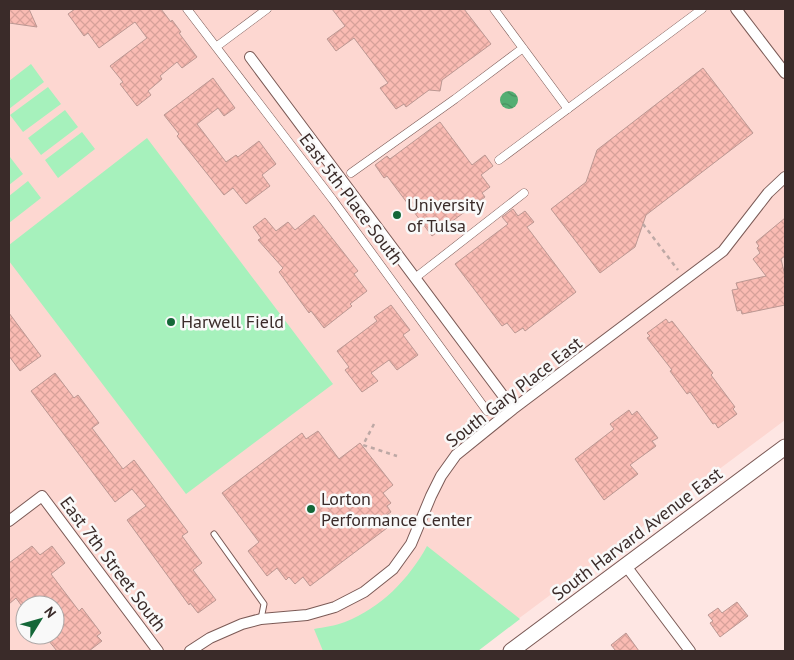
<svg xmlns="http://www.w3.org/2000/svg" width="794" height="660" viewBox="0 0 794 660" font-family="'PT Sans',sans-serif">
  <defs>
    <pattern id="water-waves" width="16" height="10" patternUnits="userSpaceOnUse" patternTransform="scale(1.25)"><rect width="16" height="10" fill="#54ae73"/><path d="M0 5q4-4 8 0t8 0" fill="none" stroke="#478e5e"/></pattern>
    <pattern id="building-cross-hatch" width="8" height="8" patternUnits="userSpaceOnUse" patternTransform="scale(1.25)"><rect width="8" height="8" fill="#fabbb3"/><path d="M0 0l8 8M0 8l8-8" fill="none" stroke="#d7a19a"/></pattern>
  </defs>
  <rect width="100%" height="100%" fill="#fee6e3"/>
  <path fill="#fdd7d1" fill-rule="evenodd" d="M9,9H785V420L475,651H9ZM25,605H55V635H25Z"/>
  <path fill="#a6f1bc" d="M31,64L44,82L9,109V81Z
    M48,87L61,104L23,132L10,115Z
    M65,110L78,127L41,155L28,138Z
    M82,132L95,149L58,178L45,160Z
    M147,138L333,384L186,494L9,261V245Z
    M10,157L23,174L9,185V158Z
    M28,181L41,198L9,223V196Z
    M427,546L520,619L478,651H323L314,629C324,627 335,626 345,622C381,608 409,579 427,546Z"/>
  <path fill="url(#water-waves)" d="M500 100a9 9 0 1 1 18 0a9 9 0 1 1-18 0Z"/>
  <path fill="url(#building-cross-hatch)" stroke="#bb9792" d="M9,9H29L37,27L9,23Z
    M75,9H161L171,22L172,20L181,32L179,33L197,57L182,68L177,62L160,76L162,79L148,91L151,95L137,106L120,84L123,82L110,66L147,38L135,22L99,48L88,33L84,36L68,14Z
    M332,9H464L491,44L442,80L440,91L429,90L406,107L404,104L396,109L380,88L388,83L354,38L336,51L327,39L345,26Z
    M703,68L753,133L646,215L635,247L600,273L551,209L586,182L597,150Z
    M213,78L235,108L224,116L218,108L197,124L226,162L236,155L238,157L259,141L276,164L262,175L270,186L246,204L233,188L224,195L177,136L179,134L164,115Z
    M440,122L472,165L485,155L493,166L481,175L490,187L482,193L485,197L432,236L387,176L384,178L375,165L387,156L390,159Z
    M513,209L518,216L525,211L534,222L527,227L576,292L525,331L523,328L515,333L507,323L502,326L455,264L508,224L502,217Z
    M314,215L358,271L354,274L367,291L350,304L352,306L324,328L311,311L309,313L279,272L283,268L258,240L261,238L253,227L265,218L276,231L288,222L295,230Z
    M785,218V256L781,259L785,276V305L742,314L741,310L737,311L732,290L738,289L736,283L766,276L753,259L760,253L757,248L759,246L756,242Z
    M391,305L410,330L403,335L418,355L397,370L389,360L371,373L378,381L362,392L345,370L349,367L337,351L377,321L374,317Z
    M9,313L41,356L20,371L9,356Z
    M666,319L669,323L672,321L713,373L711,375L735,407L733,409L737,414L718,428L715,423L713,424L690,392L687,394L670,371L672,370L647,338L650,336L647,333Z
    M55,373L74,398L78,395L99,423L92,428L123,469L134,460L188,532L182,536L202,563L193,570L216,600L198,613L190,603L189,605L127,520L146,506L132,489L115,502L31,391Z
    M629,410L632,415L637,411L658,438L652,441L656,446L630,465L638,474L604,500L575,459L614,429L610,424Z
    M318,431L339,459L360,443L393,485L383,493L391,503L387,506L391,512L381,519L387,528L310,586L303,577L295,584L289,577L286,580L277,568L267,576L248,551L259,542L222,493L302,433L306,439Z
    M32,546L40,555L52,546L65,563L51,574L79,611L82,608L101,633L97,636L102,641L89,651H57L44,635H55V605H21L16,598L9,604V563Z
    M737,602L748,616L720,637L710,623L713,621L708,615L718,608L722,613Z
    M626,633L639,651H616L611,645Z"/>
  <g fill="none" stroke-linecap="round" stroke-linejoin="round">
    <defs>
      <path id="service" d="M214,534L264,604L261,619"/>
      <path id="pedestrian" d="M187,9L333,200L487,411
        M494,9L568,109
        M216,47L267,9
        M499,160L702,9
        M351,173L455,99L523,48
        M415,278L524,193"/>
      <path id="minor" d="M736,9L785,73
        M250,57L513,409
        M9,521L42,496L158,651
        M626,566L690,651
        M190,651L210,638L242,624L261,619L307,615L335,607L364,592L393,569L411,544L431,496L441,476L456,455L513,409L723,251L768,193L785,177"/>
      <path id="secondary" d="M511,651L785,447"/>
    </defs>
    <use href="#service" stroke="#7b5a56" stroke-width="7"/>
    <use href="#pedestrian" stroke="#7b5a56" stroke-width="9"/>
    <use href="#minor" stroke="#7b5a56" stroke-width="12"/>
    <use href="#secondary" stroke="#7b5a56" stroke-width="17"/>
    <path stroke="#bda8a5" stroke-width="2.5" stroke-dasharray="4 4" stroke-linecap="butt" d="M643,224L678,270
      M374,424L363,445L397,456"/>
    <use href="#service" stroke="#fff" stroke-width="5"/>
    <use href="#pedestrian" stroke="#fff" stroke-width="8"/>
    <use href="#minor" stroke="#fff" stroke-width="10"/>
    <use href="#secondary" stroke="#fff" stroke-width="15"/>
  </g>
  <g fill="#146738" stroke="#f9f9f9" stroke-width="2">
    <circle cx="397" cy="215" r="5"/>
    <circle cx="171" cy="322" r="5"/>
    <circle cx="311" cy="509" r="5"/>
  </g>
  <g text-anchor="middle" stroke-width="5" stroke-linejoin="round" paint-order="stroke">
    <g font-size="18" fill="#3a2b29" stroke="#f9f9f9">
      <text transform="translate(351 199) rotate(53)" y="6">East 5th Place South</text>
      <text transform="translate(514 392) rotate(-38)" y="6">South Gary Place East</text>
      <text transform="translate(637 534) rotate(-37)" y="6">South Harvard Avenue East</text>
      <text transform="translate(113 564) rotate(53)" y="6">East 7th Street South</text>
    </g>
    <g font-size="18" fill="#3a2b29" stroke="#f9f9f9" text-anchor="start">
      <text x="407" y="211">University<tspan x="407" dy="21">of Tulsa</tspan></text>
      <text x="181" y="328">Harwell Field</text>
      <text x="321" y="505">Lorton<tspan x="321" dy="21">Performance Center</tspan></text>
    </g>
  </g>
  <rect width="794" height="660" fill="none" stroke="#3a2b29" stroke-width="20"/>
  <g transform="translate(40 620) rotate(53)"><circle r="24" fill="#f9f9f9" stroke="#ada7a6"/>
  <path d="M0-4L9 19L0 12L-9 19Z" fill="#146738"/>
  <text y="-8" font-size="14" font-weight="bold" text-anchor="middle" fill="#3a2b29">N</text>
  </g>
</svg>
